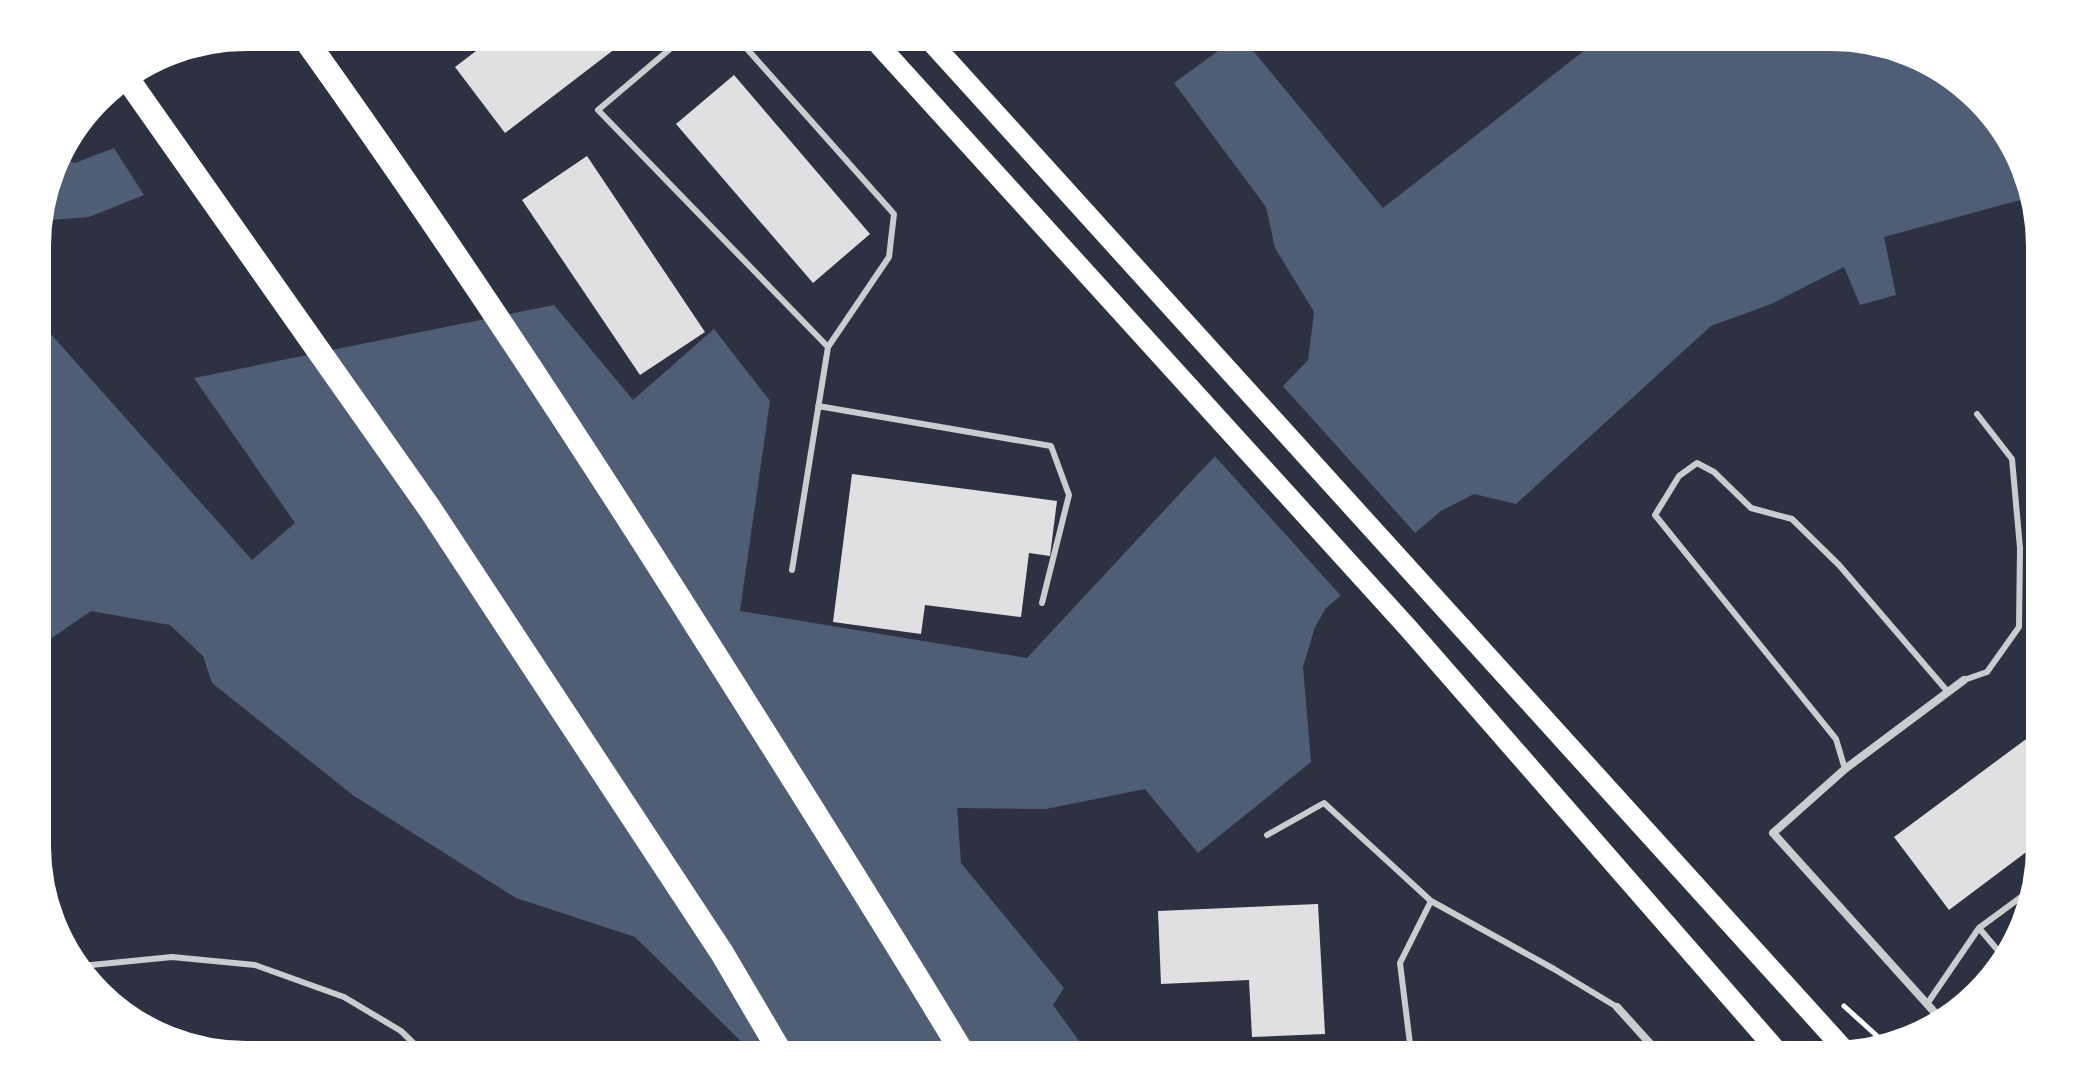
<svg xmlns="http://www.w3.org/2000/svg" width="2077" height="1092" viewBox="0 0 2077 1092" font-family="'IBM Plex Serif',serif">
  <rect width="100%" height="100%" fill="#2d3142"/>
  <path fill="#4f5d75" d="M1608,32H1831L1926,54L2009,127L2035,196L1884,237L1896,295L1860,305L1844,267L1771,304L1711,326L1516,504L1474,494L1441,511L1326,608L1315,627L1303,667L1311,762L1198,853L1145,789L1046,809L957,808L961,863L1064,988L1053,1005L1093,1060H760L635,937L516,898L354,796L212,683L203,656L170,625L91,611L33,651V314L252,560L295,523L194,378L554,305L633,400L714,329L770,401L740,611L1027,658L1199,473L1308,360L1314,312L1275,248L1266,207L1174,83L1240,35L1383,208Z
    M114,148L144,195L89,217L35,221L53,155L75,163Z"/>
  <path fill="#2d3142" d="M1280,383L1418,536L1343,598L1212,453Z"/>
  <path fill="#e0e0e3" d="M501,32H637L505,133L455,67Z
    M734,75L870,234L813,283L676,124Z
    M587,156L705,332L640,375L522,200Z
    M852,474L1057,501L1050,556L1029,553L1021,617L925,605L921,634L833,622Z
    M2045,725V838L1949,910L1894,837Z
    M1318,904L1325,1034L1252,1037L1249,980L1161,984L1158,911Z"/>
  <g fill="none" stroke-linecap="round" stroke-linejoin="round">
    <path stroke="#fff" stroke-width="5" d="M1844,1006L1887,1045"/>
    <path stroke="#caccd0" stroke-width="6" d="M690,32L598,110L828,347L889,257L894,214L732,32
      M1154,36L1159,32
      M818,406L1051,446L1069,495L1042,603
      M792,570L828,347
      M1964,680L1987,672L2019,627L2020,548L2012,459L1977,414
      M1845,769L1836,739L1655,515L1679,476L1697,463L1714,472L1751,508L1792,519L1839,565L1948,692
      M1267,835L1324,803L1431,901L1554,969L1617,1007
      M1979,928L2006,960
      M71,967L172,957L255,965L344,997L401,1031L431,1060
      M1927,1004L1979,928L2036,886
      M1412,1060L1400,963L1431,901"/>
    <path stroke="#caccd0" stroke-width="8" d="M1617,1007L1665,1060
      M1946,1025L1773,833L1845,769L1964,680"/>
    <path stroke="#fff" stroke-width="20" d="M867,32L1409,629L1785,1060
      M922,32L1851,1057"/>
    <path stroke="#fff" stroke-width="24" d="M300,32C440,227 572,428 700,631C790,773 880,915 967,1060
      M124,74L430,509L722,953L785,1060"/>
  </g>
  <path d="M0 0H2077V1092H0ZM246 46H1831A200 200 0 0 1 2031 246V846A200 200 0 0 1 1831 1046H246A200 200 0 0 1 46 846V246A200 200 0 0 1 246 46Z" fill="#fff" fill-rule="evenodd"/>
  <path fill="none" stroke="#fff" stroke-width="10" d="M246 46H1831A200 200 0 0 1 2031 246V846A200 200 0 0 1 1831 1046H246A200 200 0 0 1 46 846V246A200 200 0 0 1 246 46Z"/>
</svg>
